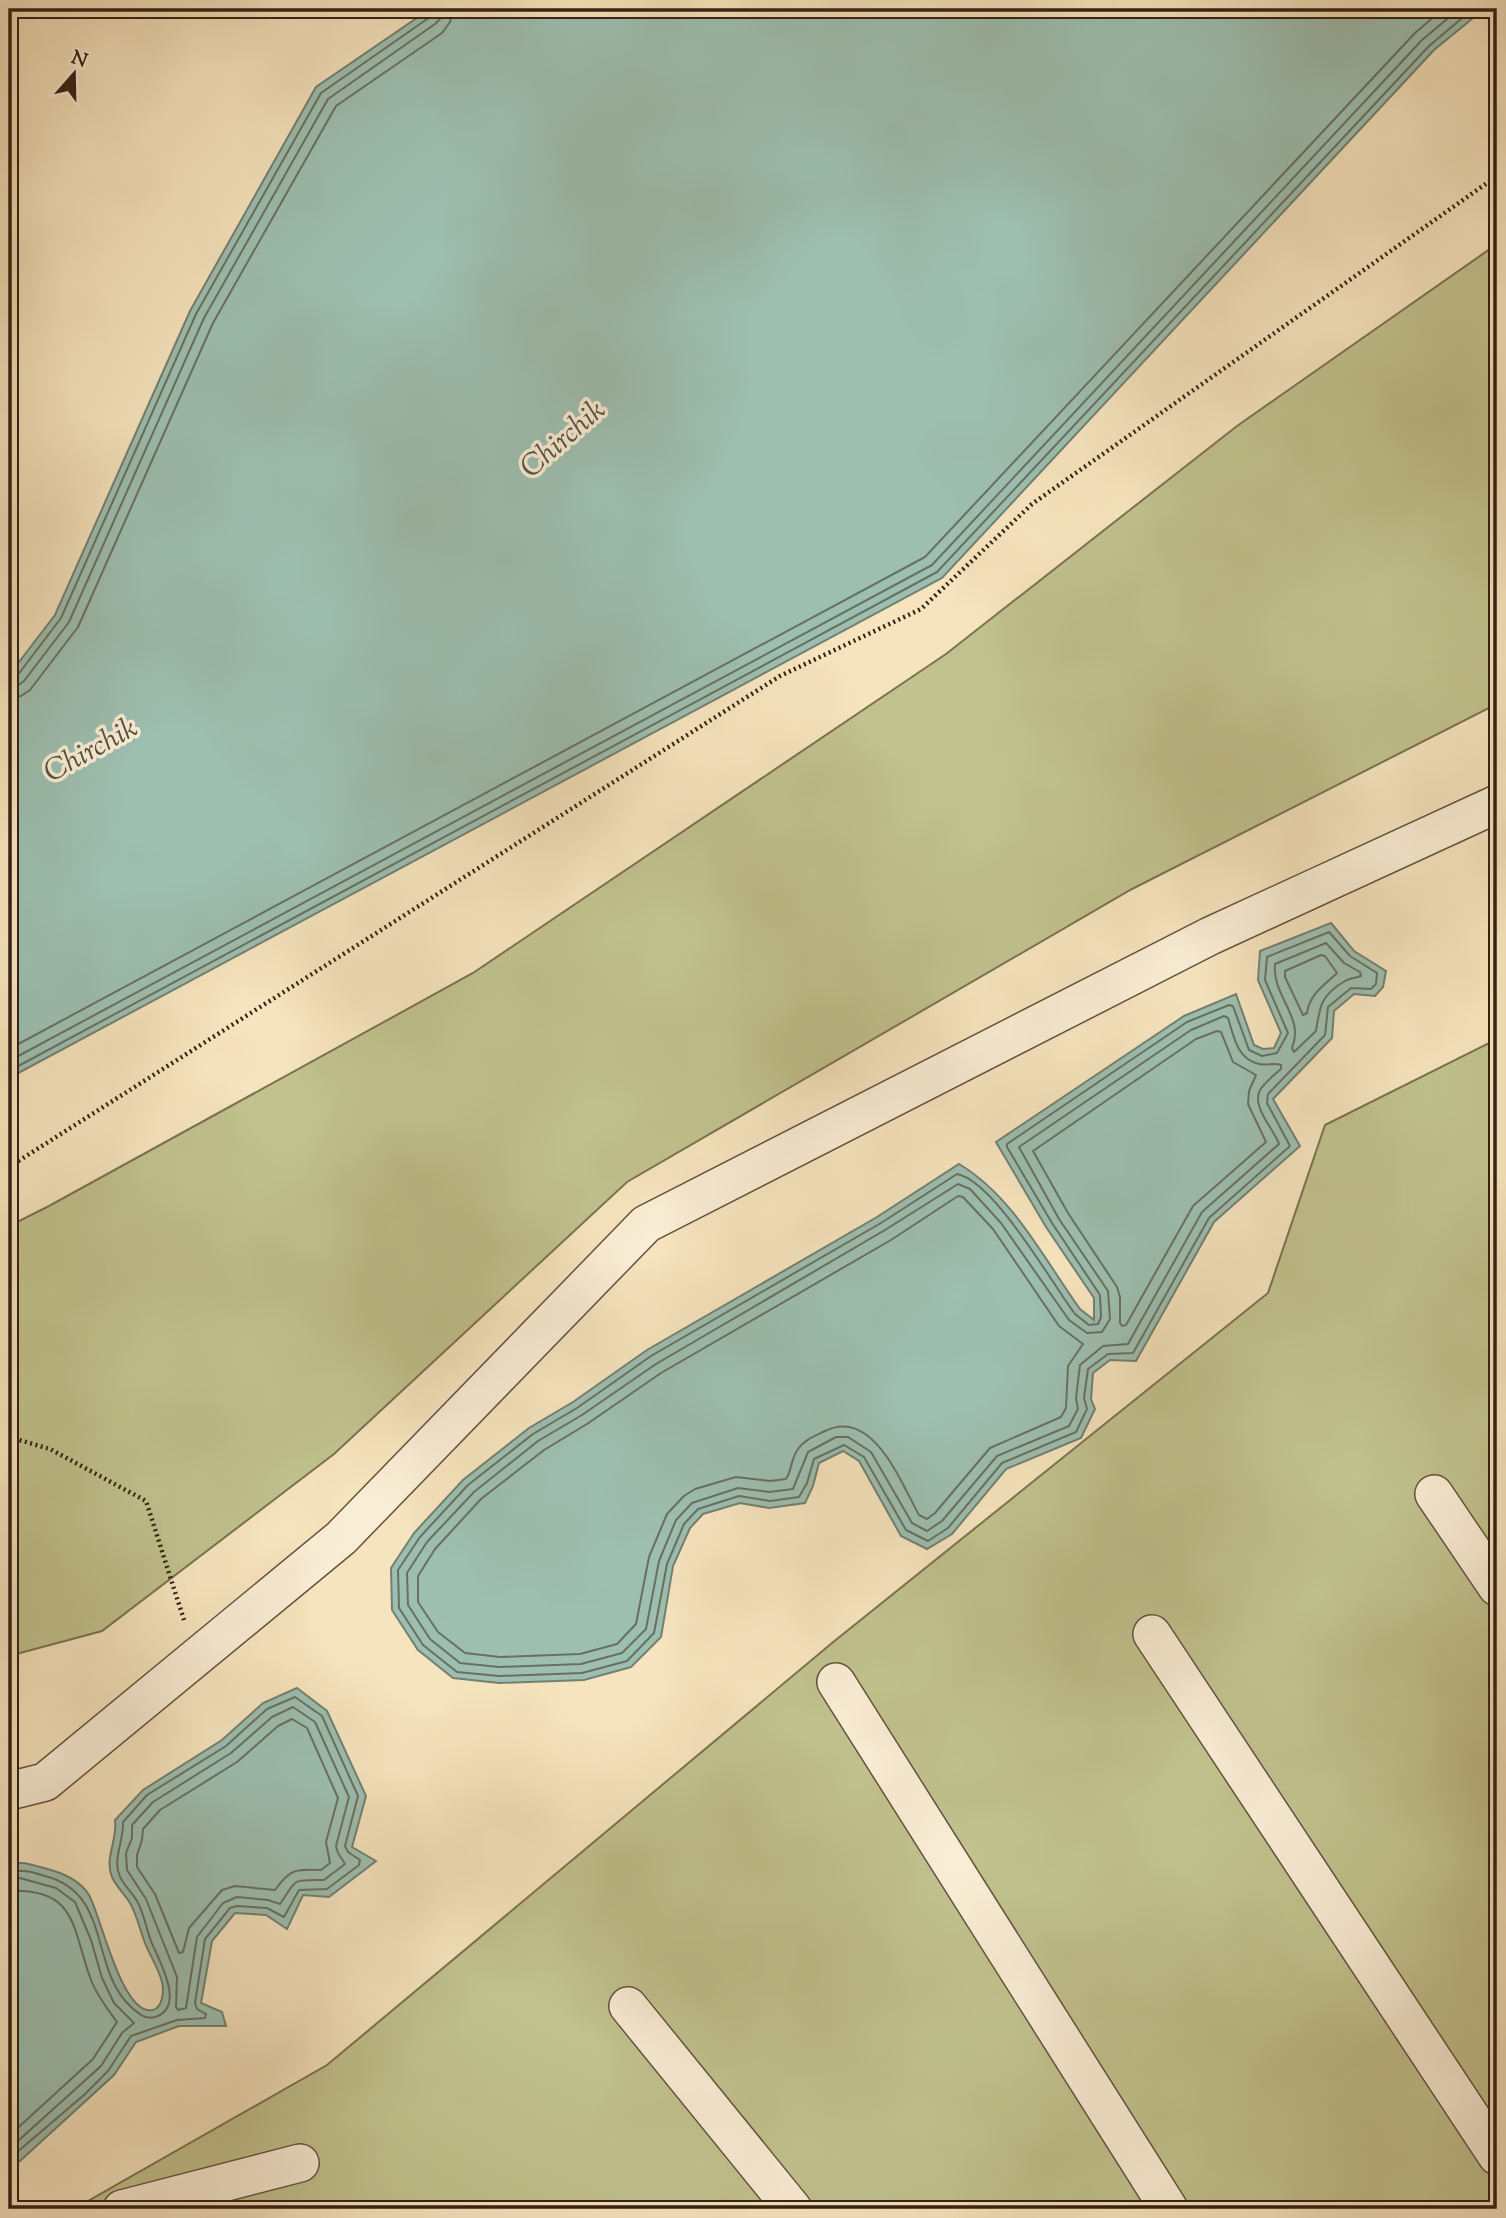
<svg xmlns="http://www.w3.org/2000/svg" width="1506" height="2218" viewBox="0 0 1506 2218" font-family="'Sorts Mill Goudy',serif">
  <rect width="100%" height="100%" fill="#f6e4be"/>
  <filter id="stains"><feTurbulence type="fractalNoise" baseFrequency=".00286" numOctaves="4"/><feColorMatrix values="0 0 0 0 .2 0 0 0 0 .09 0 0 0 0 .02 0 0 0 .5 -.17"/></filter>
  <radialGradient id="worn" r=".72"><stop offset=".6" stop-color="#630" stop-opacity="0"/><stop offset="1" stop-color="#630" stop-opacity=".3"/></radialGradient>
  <path fill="#c1c28e" stroke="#7a7251" stroke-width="2" d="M1497,244V704L1132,889L627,1182L334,1454L102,1631L9,1656V1226L49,1206L473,973L946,654L1237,426Z
    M1497,1039V2209H74L327,2065L832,1643L1268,1293L1325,1125Z"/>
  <path fill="#9dbfb1" stroke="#738072" stroke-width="2" d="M430,9H1484L1434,50L942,578L9,1078V675L55,615L190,311L316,87Z
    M1331,923L1354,951L1386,971L1383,987L1375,996L1354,994L1334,1011L1332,1038L1273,1099L1300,1146L1214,1222L1136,1361L1110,1360L1093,1373L1091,1399L1095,1409L1081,1438L1006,1469L952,1534L927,1549L901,1536L859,1461L843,1451L819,1463L813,1486L805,1503L769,1508L740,1503L703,1514L690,1528L673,1566L661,1637L631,1667L584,1680L499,1683L453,1678L418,1650L392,1610L391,1568L414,1533L463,1480L529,1428L573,1402L647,1350L877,1217L959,1164C1013,1196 1044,1259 1080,1309L1094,1320V1298L1046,1227L996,1142L1184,1016L1236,994L1254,1045L1263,1049L1274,1048L1281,1033L1258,980L1260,951Z
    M297,1688L327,1711L366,1796L352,1847L376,1861L329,1897L303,1895L287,1929L266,1915L235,1913L212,1941L201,2003L222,2012L226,2026H179L136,2042L114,2075L20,2161L9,2167V1865C22,1860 31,1865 44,1868C60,1872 80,1880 89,1895C101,1916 122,2017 153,2010C163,2007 164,1991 162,1982C159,1969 150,1956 145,1943C140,1930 137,1915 130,1903C125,1895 116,1886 112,1877C104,1859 118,1839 115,1820L143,1790L222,1740L263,1703Z"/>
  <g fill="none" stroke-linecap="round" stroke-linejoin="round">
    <path stroke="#687062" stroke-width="2" d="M9,679L17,676L61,618L196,314L321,93L430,17L433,9
      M9,687L17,686L24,681L69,622L204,318L328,99L435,24L441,18L442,9
      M9,698L21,696L30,690L78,627L213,323L336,106L442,33L450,22L453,9
      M1329,932L1350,956L1377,973L1376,984L1371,989L1351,988L1328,1007L1325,1035L1268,1094L1267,1103L1290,1146L1209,1218L1133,1353L1108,1354L1088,1369L1084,1398L1087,1409L1076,1432L1002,1463L948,1528L928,1541L906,1530L864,1457L844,1445L814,1459L807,1483L799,1497L770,1501L739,1496L698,1509L684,1524L667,1564L654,1633L627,1661L582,1673L499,1676L457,1672L423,1645L399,1608L398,1570L420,1537L468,1485L533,1434L577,1408L651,1356L881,1223L957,1174C994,1181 1051,1282 1075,1314L1089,1325L1098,1324L1101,1317L1100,1295L1052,1223L1007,1147V1144L1187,1022L1229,1005L1233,1006L1249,1050L1262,1056L1277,1053L1288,1033L1265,980L1267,957Z
      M1326,943L1344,963L1360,972L1361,976C1356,978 1350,978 1345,981C1321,995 1320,1005 1316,1031L1294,1052L1292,1048C1305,1017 1272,997 1275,964Z
      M1321,955L1325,956L1337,973C1324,986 1310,993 1307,1013L1303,1015L1285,977V971Z
      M1224,1016L1228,1018C1234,1037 1237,1059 1259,1064C1267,1066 1274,1062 1281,1065V1069C1274,1075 1265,1082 1260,1090C1251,1107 1274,1129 1279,1144L1202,1212L1128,1344L1103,1346L1080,1365L1076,1398L1078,1409L1069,1426L997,1456L942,1521L927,1531L912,1523L871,1452L848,1437H836L808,1452L793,1489L769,1492L738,1488L692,1503L676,1520L659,1561L646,1629L622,1653L581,1664L499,1667L460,1663L430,1639L408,1605L407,1573L427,1542L474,1492L538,1441L582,1415L656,1364L885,1230L958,1184L970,1189L1001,1223L1069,1320L1087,1333L1102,1332L1110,1319L1108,1291L1059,1219L1019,1147L1191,1030Z
      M1217,1031L1221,1032L1233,1062L1256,1075L1249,1091L1248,1104L1266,1142L1193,1206L1126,1325L1122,1326L1120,1323V1297L1117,1287L1068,1213L1033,1151L1196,1039Z
      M9,1049L925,557L1415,33L1443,9
      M9,1061L932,565L1422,40L1459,9
      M9,1071L937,572L1429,46L1473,9
      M958,1196L963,1197L993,1229L1059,1326L1083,1344L1068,1366L1066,1408L1061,1417L990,1448L935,1513L927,1519L919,1515C901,1483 873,1407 825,1431C815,1436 804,1440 798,1449C791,1458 792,1470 786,1479L770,1481L736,1477L695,1489L684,1496L667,1514L649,1557L636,1624L617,1644L580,1654L500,1657L465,1653L438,1632L418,1602V1576L435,1549L481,1499L544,1450L587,1424L661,1373L891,1240Z
      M293,1707L315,1722L349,1797L336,1846L338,1853L345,1864L324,1880C290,1880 298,1878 280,1904L268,1900L237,1897L223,1903L197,1937L186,2008L178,2010L176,2007L177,1977L146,1899L127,1870L126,1853L132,1838V1825L153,1802L231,1753L272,1717Z
      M292,1719L307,1728L338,1798L326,1842L330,1863L321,1870C295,1869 290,1869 275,1890L235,1886L222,1890L189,1928L183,1952L179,1953L155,1894L137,1867V1855L142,1840L143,1829L160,1810L237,1762L278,1726Z
      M9,1871C25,1870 29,1871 45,1876C112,1893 89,1968 131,2007C138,2013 145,2020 155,2017C187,2007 158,1959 151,1941C146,1928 144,1913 137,1901C132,1892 122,1884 119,1874C113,1859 124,1839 123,1822L147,1795L226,1746L267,1709L295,1697L322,1716L358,1796L345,1846L348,1852L360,1860L359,1865L327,1889L299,1890L284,1917L267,1908L237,1906L230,1908L205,1939L195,2003L197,2009L206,2014L205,2018L177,2020L131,2036L108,2071L84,2095L9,2159
      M9,1880L20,1878L56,1888L75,1902L91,1940L102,1978L114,2003L134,2023L122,2033L101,2066L9,2149
      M9,1891C78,1888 72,1929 91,1980C97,1996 107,2008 117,2022L93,2059L9,2136"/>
    <defs>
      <path id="minor" d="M1434,1494L1497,1587
        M1152,1634L1497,2156
        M836,1682L1169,2209
        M9,1791L45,1782L341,1538L646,1224L1210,936L1497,804
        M628,2006L793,2209
        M122,2209L300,2163"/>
    </defs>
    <use href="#minor" stroke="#64523e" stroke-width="40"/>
    <path stroke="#342114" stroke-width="4.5" stroke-dasharray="2 3.5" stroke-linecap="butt" d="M9,1167L780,676L921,609L1032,504L1497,176
      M9,1437L50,1449L146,1501L184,1620"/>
    <use href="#minor" stroke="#f9edd5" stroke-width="37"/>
  </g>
  <g text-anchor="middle" stroke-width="7" stroke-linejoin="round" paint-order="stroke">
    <g font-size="30" font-style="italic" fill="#545043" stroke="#f9edd5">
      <text transform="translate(562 438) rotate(-41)" y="10">Chirchik</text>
      <text transform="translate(90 749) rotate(-29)" y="10">Chirchik</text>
    </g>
  </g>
  <rect width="1506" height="2218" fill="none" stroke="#f6e4be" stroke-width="35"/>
  <rect x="10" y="10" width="1485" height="2197" fill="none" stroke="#342114" stroke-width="3.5"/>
  <rect x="18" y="18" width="1471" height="2183" fill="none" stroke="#342114" stroke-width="2"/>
  <g transform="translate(74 74) rotate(20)" stroke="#f9edd5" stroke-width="5" paint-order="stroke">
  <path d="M0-5L12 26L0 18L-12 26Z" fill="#342114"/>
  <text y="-10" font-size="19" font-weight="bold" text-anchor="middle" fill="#342114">N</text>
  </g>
  <rect width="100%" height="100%" filter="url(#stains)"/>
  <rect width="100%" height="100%" fill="url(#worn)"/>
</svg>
